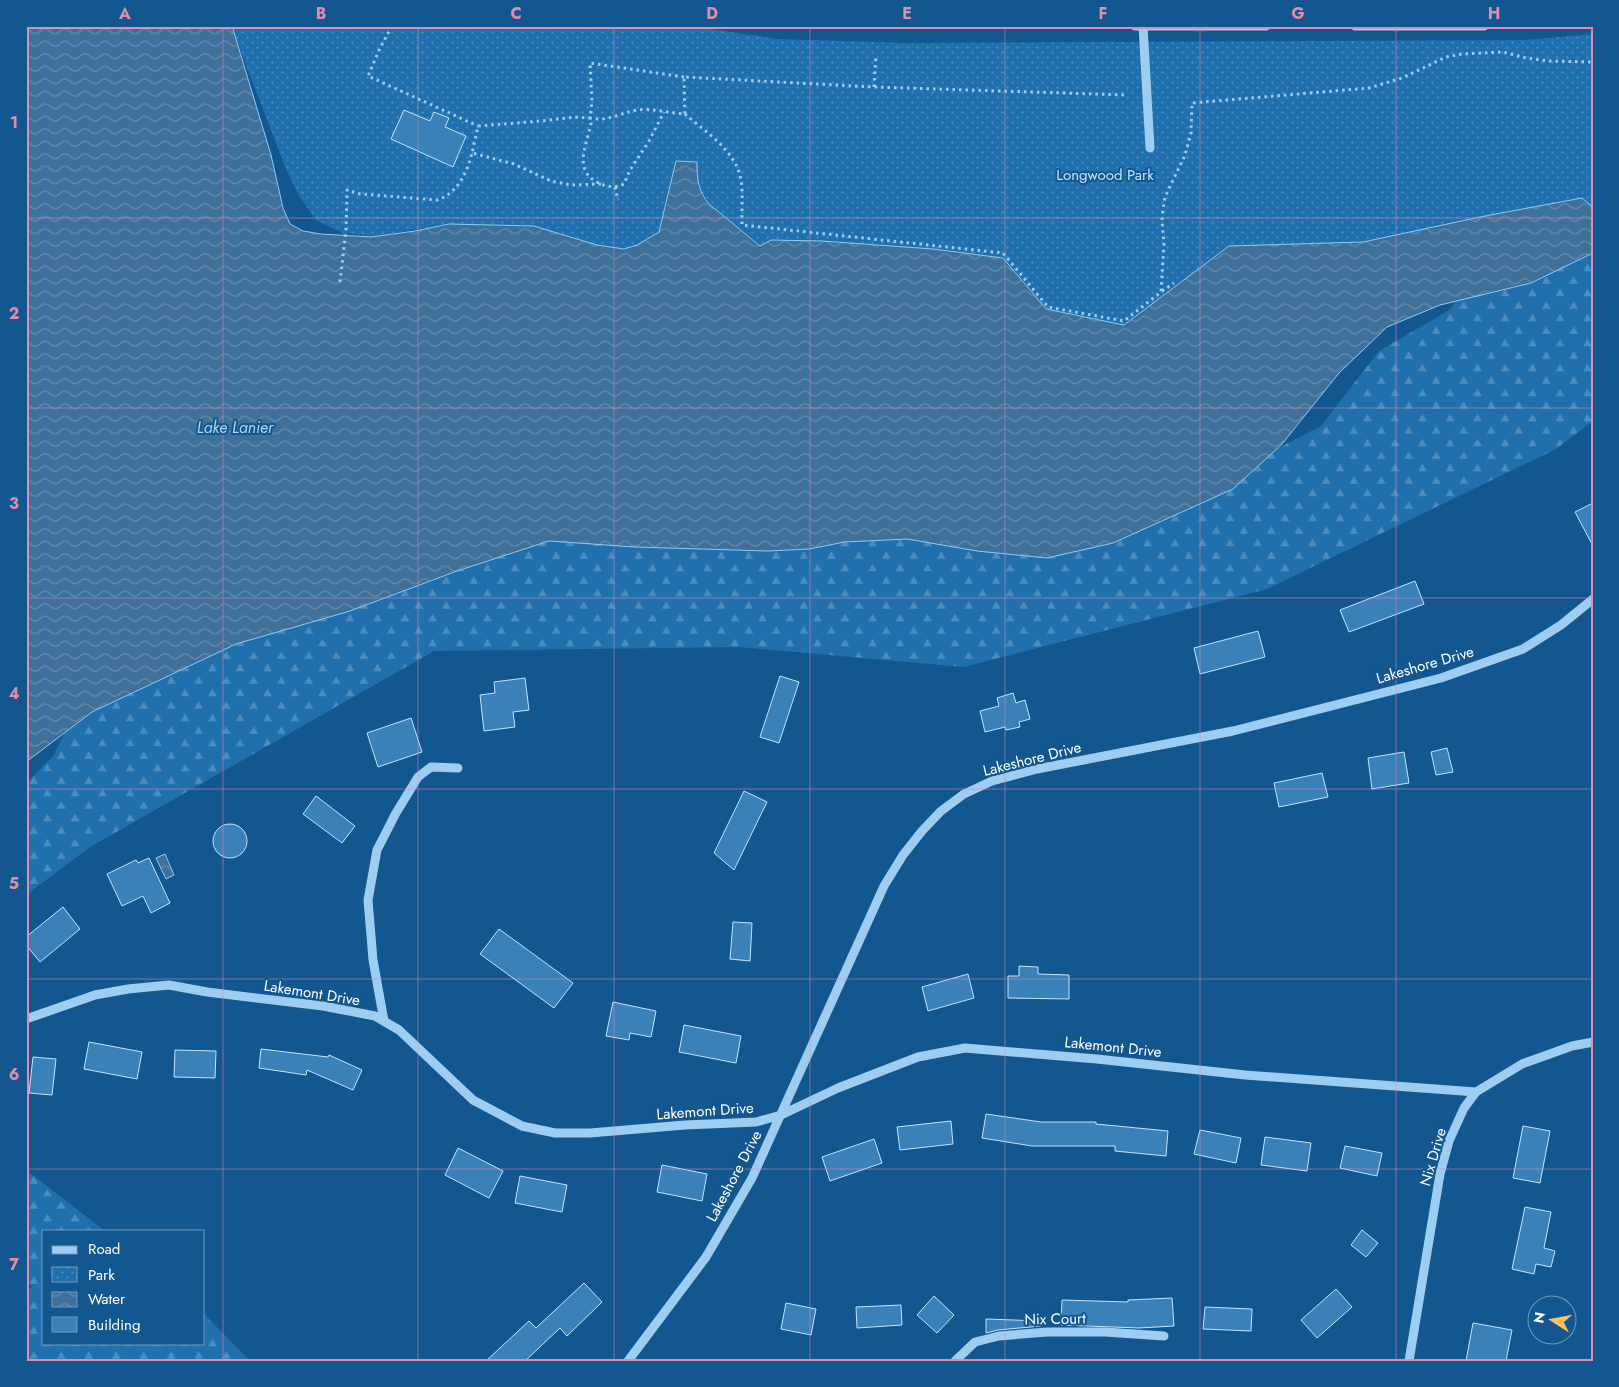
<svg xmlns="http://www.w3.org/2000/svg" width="1619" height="1387" viewBox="0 0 1619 1387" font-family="Jost,sans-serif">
  <defs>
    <pattern id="forest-firs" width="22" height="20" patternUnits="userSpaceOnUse" patternTransform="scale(1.25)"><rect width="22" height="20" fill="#2170ae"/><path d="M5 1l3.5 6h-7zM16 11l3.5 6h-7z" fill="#4d8dbe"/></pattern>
    <pattern id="park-dots" width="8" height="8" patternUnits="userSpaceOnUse" patternTransform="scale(1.25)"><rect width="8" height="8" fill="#2170ae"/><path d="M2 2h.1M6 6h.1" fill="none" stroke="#4d8dbe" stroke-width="1.8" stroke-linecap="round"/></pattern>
    <pattern id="water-waves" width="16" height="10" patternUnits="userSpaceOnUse" patternTransform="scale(1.25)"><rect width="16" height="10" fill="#3e709a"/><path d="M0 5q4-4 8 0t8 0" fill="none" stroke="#658dae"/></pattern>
  </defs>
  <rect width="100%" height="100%" fill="#135790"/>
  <path fill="url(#forest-firs)" d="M1593,236V421L1556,449L1267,589L964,667L740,647L434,651L90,847L26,895V784L54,755L92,676L432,550L631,521L1162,509L1321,426L1379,351L1451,309L1489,241Z
    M26,1170L105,1231H44V1343H204V1314L250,1361H26V1292L32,1287L26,1278Z"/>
  <path fill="url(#park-dots)" d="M231,26H690L778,39L904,43L1523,40L1593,34V236L1229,246L1125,325L1046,309L1003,258L933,249L822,241L761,246L709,204C698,191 697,179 697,162L676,161L659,232L637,245L624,249L597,245L534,226L449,224L371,237L348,233L342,281H337L343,233L316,220L300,197L288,174Z"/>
  <path fill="url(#water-waves)" stroke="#90caf5" d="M26,26H232L271,155L283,208L290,224L303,231L321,234L371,237L415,231L449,224L534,226L597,245L624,249L637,245L659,232L676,161L697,162C697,179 698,191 709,204L760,246L771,240L822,241L933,249L1003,258L1046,309L1124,325L1229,246L1363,242L1485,216L1582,198L1593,207V253L1531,283L1440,305L1387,327L1339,373L1282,444L1233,489L1113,543L1047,558L977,551L907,539L845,542L809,549L768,551L635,547L549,541L457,571L350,611L236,644L92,712L26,762Z
    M165,854L174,875L166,879L156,858Z"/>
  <path fill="#3b81b9" stroke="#c5e4fd" d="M404,110L430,121L434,112L449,118L445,127L466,136L453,167L391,139Z
    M1593,503V546L1575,512Z
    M1415,581L1424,604L1349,632L1340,610Z
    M1258,631L1265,657L1200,674L1194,648Z
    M780,676L799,682L779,743L760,737Z
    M525,678L529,710L513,712L515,727L484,731L480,695L495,693L494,682Z
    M1013,693L1016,703L1025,700L1030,719L1019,722L1020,727L1006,730L1005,727L985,732L980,711L999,706L997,698Z
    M411,718L422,752L378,767L367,733Z
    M1447,748L1453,772L1436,775L1431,752Z
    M1404,752L1409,783L1372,789L1368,758Z
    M1322,773L1328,797L1279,807L1274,783Z
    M744,791L767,802L734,870L714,853Z
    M316,796L355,826L342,843L303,814Z
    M213 841a17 17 0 1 1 34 0a17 17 0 1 1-34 0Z
    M149,858L170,903L151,913L143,896L122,906L107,874L136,860L138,863Z
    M63,907L80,929L40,962L26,945V937Z
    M733,922L752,923L750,961L730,959Z
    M499,929L573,983L554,1008L480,954Z
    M1019,966L1038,967V974L1069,975V999L1008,998V976H1019Z
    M968,974L974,998L928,1011L922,987Z
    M613,1002L656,1011L651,1037L630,1033L629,1040L606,1036Z
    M684,1025L741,1036L736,1063L679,1052Z
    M89,1042L142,1052L137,1079L84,1069Z
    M261,1049L328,1057L329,1055L362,1070L353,1090L307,1070L306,1075L259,1068Z
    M175,1050L216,1051L215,1078L174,1077Z
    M33,1057L56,1059L52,1095L29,1093Z
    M986,1114L1041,1122H1096V1124L1168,1131L1166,1156L1115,1151V1146H1032L982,1138Z
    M951,1121L953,1144L900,1150L897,1127Z
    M1523,1126L1550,1131L1540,1183L1513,1178Z
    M1200,1130L1241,1138L1236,1163L1194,1154Z
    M1265,1137L1311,1143L1307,1171L1261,1165Z
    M874,1139L882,1163L830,1181L822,1157Z
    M1345,1146L1382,1153L1377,1176L1340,1168Z
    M458,1148L503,1171L489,1198L445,1175Z
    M662,1165L707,1174L702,1201L657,1192Z
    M520,1176L567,1185L562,1212L515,1203Z
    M1525,1207L1551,1212L1544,1248L1555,1251L1551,1267L1536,1264L1534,1274L1512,1269Z
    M1362,1230L1378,1243L1366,1257L1351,1245Z
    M584,1283L602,1302L567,1336L560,1328L525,1361H486L529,1321L536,1328Z
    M1336,1289L1352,1307L1317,1338L1301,1320Z
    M934,1296L954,1315L937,1333L917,1315Z
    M1172,1298L1174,1326L1139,1328L1061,1325L1062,1300L1128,1302V1300Z
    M786,1303L816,1309L811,1335L781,1329Z
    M901,1305L902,1325L857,1328L856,1307Z
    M1205,1307L1252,1309L1251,1331L1203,1329Z
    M986,1319L1041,1321V1326L998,1330L986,1333Z
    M1473,1323L1512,1330L1506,1361H1466Z"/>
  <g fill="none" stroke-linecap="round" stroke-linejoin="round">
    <path stroke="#9ecdf2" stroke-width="3" stroke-dasharray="2.5 4" stroke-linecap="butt" d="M392,26L380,48L368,76L478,126
      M684,77L590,63L592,101L590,118C608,122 620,113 637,110C652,108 669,113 685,114L684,77L874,87L1127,95
      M874,87L876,55
      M685,114C702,129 727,145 737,167C745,183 741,207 742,225L1003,253L1048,307L1124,321L1161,292L1164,244L1162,220L1163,209L1165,197L1185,155L1191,133L1192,103L1369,88L1402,78L1446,57L1462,54L1503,52L1526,58L1549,61L1593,62
      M601,184L571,185L551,181L514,164L472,153L478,126L541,121L575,117L590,118L591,124C586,147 572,172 601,184C609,187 617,188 624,184L630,170L649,141L664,112
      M615,187L618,200
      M340,282L346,230L347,190L360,194L437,200C457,194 467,173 472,153
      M1162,291L1174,283"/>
    <path stroke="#9ecdf2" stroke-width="9" d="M1135,26H1266
      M1143,26L1150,148
      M1355,26H1484
      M26,1019L95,995L128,989L169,985L207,992L323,1006L375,1016L399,1030L473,1100L522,1126L555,1133H590L685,1125L756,1122L781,1115L838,1088L918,1057L965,1048L1097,1059L1245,1075L1476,1092
      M384,1021L373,960L368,900L377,850L396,813L418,777L431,767L458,768
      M628,1361L706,1257L752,1178L884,886L903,855L922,831L941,811L964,794L992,781L1037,769L1233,731L1441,678L1523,649L1561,625L1593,599
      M955,1361L975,1342L999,1336L1047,1332H1105L1164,1336
      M1409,1361L1440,1174L1449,1141L1464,1108L1476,1092L1522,1064L1572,1046L1593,1042"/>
  </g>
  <path fill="none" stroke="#e08cad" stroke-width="1" stroke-opacity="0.55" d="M223,26V1361M418,26V1361M614,26V1361M810,26V1361M1005,26V1361M1200,26V1361M1396,26V1361M26,218H1593M26,408H1593M26,598H1593M26,789H1593M26,979H1593M26,1169H1593"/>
  <g text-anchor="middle" stroke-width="4" stroke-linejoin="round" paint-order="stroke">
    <g font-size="15" fill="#c5e4fd" stroke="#135790">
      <text x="1105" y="180">Longwood Park</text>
    </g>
    <g font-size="15" fill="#fff" stroke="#135790">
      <text transform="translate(1425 665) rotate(-16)" y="5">Lakeshore Drive</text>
      <text transform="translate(1032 759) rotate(-14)" y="5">Lakeshore Drive</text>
      <text transform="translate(312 993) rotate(9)" y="5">Lakemont Drive</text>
      <text transform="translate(1113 1047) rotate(6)" y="5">Lakemont Drive</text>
      <text transform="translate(705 1111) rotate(-4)" y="5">Lakemont Drive</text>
      <text transform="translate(1433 1157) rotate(-74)" y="5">Nix Drive</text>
      <text transform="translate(734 1176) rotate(-62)" y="5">Lakeshore Drive</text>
      <text transform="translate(1055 1319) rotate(-1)" y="5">Nix Court</text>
    </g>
    <g font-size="16" font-style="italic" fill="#aad7f9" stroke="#135790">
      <text x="235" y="433">Lake Lanier</text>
    </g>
  </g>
  <rect width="1619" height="1387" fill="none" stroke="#135790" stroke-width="55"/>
  <rect x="42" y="1230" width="162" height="115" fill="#135790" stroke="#719abc"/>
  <rect x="52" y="1246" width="25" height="8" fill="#9ecdf2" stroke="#719abc"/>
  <text x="88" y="1254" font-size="15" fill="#ffffff">Road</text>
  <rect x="52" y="1267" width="25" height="15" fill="url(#park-dots)" stroke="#719abc"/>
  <text x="88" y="1280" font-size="15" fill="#ffffff">Park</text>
  <rect x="52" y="1292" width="25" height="15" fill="url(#water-waves)" stroke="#719abc"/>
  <text x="88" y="1304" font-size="15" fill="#ffffff">Water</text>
  <rect x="52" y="1317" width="25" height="15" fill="#3b81b9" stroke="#719abc"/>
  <text x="88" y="1330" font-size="15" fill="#ffffff">Building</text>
  <g transform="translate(1552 1320) rotate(281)"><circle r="24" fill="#135790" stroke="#719abc"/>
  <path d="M0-4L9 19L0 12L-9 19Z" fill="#ffc05f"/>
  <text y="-8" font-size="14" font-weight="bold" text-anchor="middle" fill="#ffffff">N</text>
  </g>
  <rect x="28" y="28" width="1564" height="1332" fill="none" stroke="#e08cad" stroke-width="2"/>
  <g font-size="16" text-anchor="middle" font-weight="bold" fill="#e08cad">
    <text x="125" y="19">A</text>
    <text x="321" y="19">B</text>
    <text x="516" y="19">C</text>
    <text x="712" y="19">D</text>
    <text x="907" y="19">E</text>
    <text x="1103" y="19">F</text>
    <text x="1298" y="19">G</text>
    <text x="1494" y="19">H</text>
    <text x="14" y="128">1</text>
    <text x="14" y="319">2</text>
    <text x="14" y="509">3</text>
    <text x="14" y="699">4</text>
    <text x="14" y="889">5</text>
    <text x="14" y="1080">6</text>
    <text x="14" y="1270">7</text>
  </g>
</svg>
